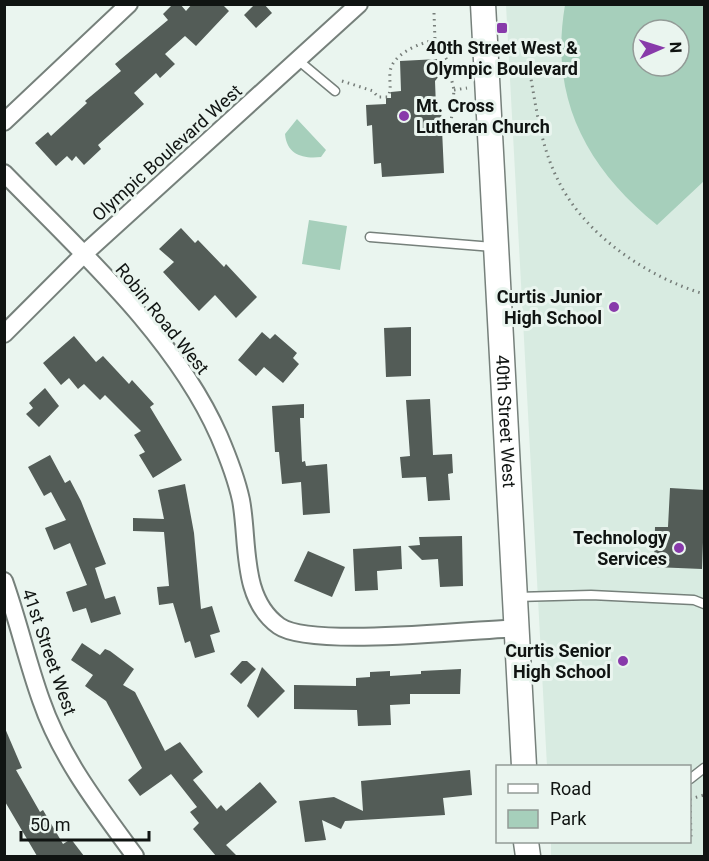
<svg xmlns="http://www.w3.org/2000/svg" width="709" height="861" viewBox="0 0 709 861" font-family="Roboto,sans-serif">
  <rect width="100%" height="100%" fill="#eaf5ef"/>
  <path fill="#d8ebe1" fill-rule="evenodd" d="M506,5H704V856H551V842H690V766H547ZM643,30H679V66H643Z"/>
  <path fill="#a6cfbb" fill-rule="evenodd" d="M565,5H704V181L657,225C586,167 549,98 565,5ZM643,30H679V66H643Z
    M297,119L326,150L321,157C303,159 287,155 285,134Z
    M309,220L347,226L340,270L302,264Z"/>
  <path fill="#535c57" d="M173,4H180L186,11L192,4H222L229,11L196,46L185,36L165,54L175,64L160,78L156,73L134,93L144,104L98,145L101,149L84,165L76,156L72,161L67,156L56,166L35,143L48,132L51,136L87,103L85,101L121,71L115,64L168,20L163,14Z
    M255,4H264L272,13L256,28L244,15Z
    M438,59L439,76L435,81L436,107H441L444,173L382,177L381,163L374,164L372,125L367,126L366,105L386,104V98H391V92L401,91L400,61Z
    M181,228L195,243L198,240L224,267L226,264L257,297L236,318L215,295L199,311L163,272L174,262L159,249Z
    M411,327V376L386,377L384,328Z
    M262,332L270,339L275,334L297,353L293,358L299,364L283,383L264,367L256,376L238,360Z
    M74,336L96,362L103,356L129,384L132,380L154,404L150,407L182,460L153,478L139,455L145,452L134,435L141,431L105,395L100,400L84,384L78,389L69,378L61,385L43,363Z
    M45,388L59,406L39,427L26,414L33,408L29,403Z
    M430,399L433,455L452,454L453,473L448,474L450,500L428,501L426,477L402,478L400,457L410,456L406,400Z
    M304,404V418H300L302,462L305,461L306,466L327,464L330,513L303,515L301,482L282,484L279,452H275L272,406Z
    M50,455L65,483L70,480L81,501L106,564L95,568L105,599L115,596L121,614L91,623L86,608L73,612L66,592L87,585L70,543L54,550L45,528L66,520L51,492L44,496L28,467Z
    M185,484L194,533L201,609L212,606L220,632L210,635L215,652L195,658L190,641L185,643L173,603L159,605L157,587L169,586L164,532L133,531V518L164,519L158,490Z
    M670,488L705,490L702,569L654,567L655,527H668Z
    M462,536L463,586L440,587L438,559L422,560L408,546L420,545L419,537Z
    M401,546L402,569L377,571L378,590L355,591L353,549Z
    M308,551L345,567L332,597L294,581Z
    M82,643L100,655L105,649L110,651L134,669L123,685L135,692L165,751L180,742L203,772L193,780L217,809L221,805L226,811L260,782L277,802L226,845L237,856H216L193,829L199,823L190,812L197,807L171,774L140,796L128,780L142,768L106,701L85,686L93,675L71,660Z
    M242,661H247L256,669L241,684L230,674Z
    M262,667L285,691L258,718L247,706Z
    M461,669L460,694H410V704L390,705L391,725L358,726L357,710L294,709V685L356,686V678L370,677V672L390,671V676L421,674V671Z
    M4,726L22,768L16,770L40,812L43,810L63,844L71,839L84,856H37L4,800Z
    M470,770L472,795L443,798L445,815L345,821L341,829L322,820L326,840L305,842L299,801L334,797L363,811L361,781Z"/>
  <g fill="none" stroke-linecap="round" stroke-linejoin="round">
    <defs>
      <path id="lane" d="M299,61L335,91
        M370,237L493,247
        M516,597L591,595L694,600L704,604
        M690,779L704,768"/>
      <path id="street" d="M4,122L129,4
        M4,173C80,251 175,336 219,436C228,457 236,477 241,500C249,542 240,598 279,626C310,648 472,630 518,628
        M4,334L84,254L359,4
        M4,581C18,620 27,661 41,700C61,758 99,807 135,856"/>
      <g id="secondary">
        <path id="s1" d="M483,4L524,766"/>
        <path d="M526,842L528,856"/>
      </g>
    </defs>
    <use href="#lane" stroke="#76807b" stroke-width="11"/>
    <use href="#street" stroke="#76807b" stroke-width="20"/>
    <use href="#secondary" stroke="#76807b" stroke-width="27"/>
    <path stroke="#767d79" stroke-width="3" stroke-dasharray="1.5 4.5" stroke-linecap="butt" d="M434,13L435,40L447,60L454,90L451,124
      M529,68C536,105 540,144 557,178C583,234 647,277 704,294
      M342,81L373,91L378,97H388C392,88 389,82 390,73C391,54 420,43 435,40
      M454,90L467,88
      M690,799L691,837
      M690,799L704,795"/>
    <use href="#lane" stroke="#fff" stroke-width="8"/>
    <use href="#street" stroke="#fff" stroke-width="16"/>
    <use href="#secondary" stroke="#fff" stroke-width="24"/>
  </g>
  <g fill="#883aaa" stroke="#eaf5ef" stroke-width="2">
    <rect x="496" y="22" width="12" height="12" rx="3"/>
    <circle cx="404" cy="116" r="6"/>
    <circle cx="614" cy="307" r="6"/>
    <circle cx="679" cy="548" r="6"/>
    <circle cx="623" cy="661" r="6"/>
  </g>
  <g text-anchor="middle" stroke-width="6" stroke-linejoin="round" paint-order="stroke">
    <g font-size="18" font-weight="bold" fill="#101412" stroke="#eaf5ef" text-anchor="end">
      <text x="502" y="54" text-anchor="middle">40th Street West &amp;<tspan x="502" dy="21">Olympic Boulevard</tspan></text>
      <text x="416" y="112" text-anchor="start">Mt. Cross<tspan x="416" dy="21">Lutheran Church</tspan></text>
      <text x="602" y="303">Curtis Junior<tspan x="602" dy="21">High School</tspan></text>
      <text x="667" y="544">Technology<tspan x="667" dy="21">Services</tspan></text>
      <text x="611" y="657">Curtis Senior<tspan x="611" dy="21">High School</tspan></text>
    </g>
    <g font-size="18" fill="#101412" stroke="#eaf5ef">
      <text transform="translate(167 153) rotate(-42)" y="6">Olympic Boulevard West</text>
      <text transform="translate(162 319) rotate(51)" y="6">Robin Road West</text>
      <text dy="6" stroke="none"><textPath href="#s1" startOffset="418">40th Street West</textPath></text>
      <text transform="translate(49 652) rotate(71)" y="6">41st Street West</text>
    </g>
  </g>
  <rect width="709" height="861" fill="none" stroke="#101412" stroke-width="12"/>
  <rect x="496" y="765" width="195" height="78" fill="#eaf5ef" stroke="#939b97" stroke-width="1.5"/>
  <rect x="508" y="784" width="30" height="9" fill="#ffffff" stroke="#939b97" stroke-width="1.5"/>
  <text x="550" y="795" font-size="18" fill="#101412">Road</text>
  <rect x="508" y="810" width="30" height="18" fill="#a6cfbb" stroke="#939b97" stroke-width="1.5"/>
  <text x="550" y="825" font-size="18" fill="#101412">Park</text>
  <g transform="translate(661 48) rotate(87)"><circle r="28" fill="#eaf5ef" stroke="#939b97" stroke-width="1.5"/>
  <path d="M0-4.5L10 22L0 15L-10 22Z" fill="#883aaa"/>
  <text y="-9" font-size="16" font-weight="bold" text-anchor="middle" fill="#101412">N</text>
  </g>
  <path d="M21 831v9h128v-9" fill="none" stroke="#101412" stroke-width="3"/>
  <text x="30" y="831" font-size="18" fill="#101412" stroke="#eaf5ef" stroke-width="4.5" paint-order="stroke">50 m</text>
</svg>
